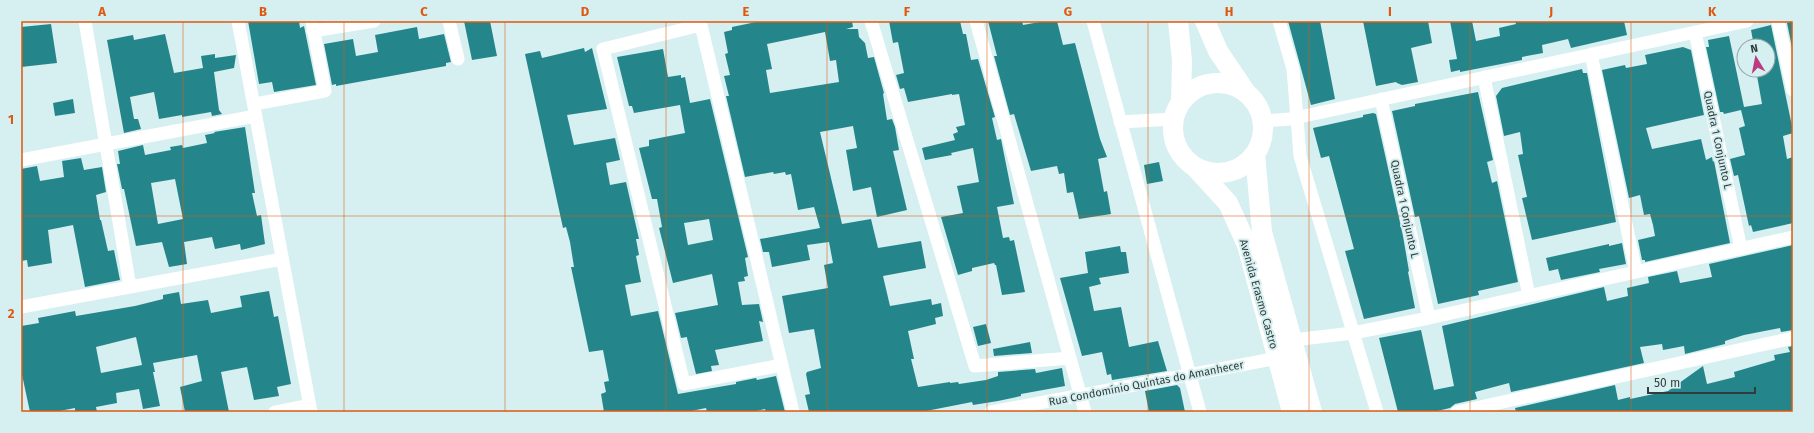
<svg xmlns="http://www.w3.org/2000/svg" width="1814" height="433" viewBox="0 0 1814 433" font-family="'Fira Sans',sans-serif">
  <rect width="100%" height="100%" fill="#d6eff0"/>
  <path fill="#24868b" fill-rule="evenodd" d="M248,21H299L300,28L304,26L316,85L274,92L272,82L259,84Z
    M464,21H490L497,56L472,60Z
    M761,21H852L853,27L846,29H858L859,37L865,43L868,58L874,57L884,93L883,94L887,120L892,119L895,127L899,150L893,151L907,210L877,217L871,187L853,191L846,150L857,148L853,126L820,132L842,224L871,219L878,248L921,241L926,268L883,276L890,306L931,299L932,305L941,303L943,316L935,318L936,324L908,331L914,359H911L918,387L950,382V383L958,382L959,384L986,380L998,376V372L1035,369L1036,373L1062,368L1065,386L1021,394V396L998,401L973,405L972,402L921,412H809L805,395L810,394L806,374L807,372L821,368L814,329L789,333L782,296L828,288L824,265L833,263L829,242L807,245L810,260L772,267L769,252H763L760,239L820,228L814,207L798,210L791,174L786,175L785,172L774,174L773,172L745,177L726,96H729L724,76L730,75L725,54L728,53L724,32L732,30V27ZM825,32L830,61L836,60L839,82L770,93L766,70L772,69L767,44Z
    M889,21H960L963,34H966L971,60L978,59L995,117L992,118L997,140L1001,139L1014,204L997,207L1003,238L1009,237L1010,241L1014,240L1025,292L1002,295L996,265H995L994,263L972,268V271L958,275L941,217L963,213L957,186L979,182L973,148L951,153L952,155L925,160L922,148L955,140L953,134L958,132L956,127L965,125L959,94L952,95V94L908,102L904,88L900,89L896,75L904,73L898,42L893,43Z
    M988,21H1022L1023,25L1045,21H1057L1063,45L1075,43L1100,139L1107,157L1098,159L1104,192L1107,191L1111,214L1079,219L1073,192L1067,193L1064,173L1059,174L1057,166L1031,171L1014,114L1010,115L994,56H997Z
    M1288,21H1320L1335,99L1311,105Z
    M1363,21H1428L1432,43L1411,48L1418,82L1402,85L1397,83L1396,82L1376,86Z
    M1450,21H1472L1476,41L1500,36L1499,28L1516,24L1515,21H1624L1627,35L1571,48L1568,39L1542,45L1543,53L1522,57V60L1460,72V70L1451,72L1449,60L1457,59Z
    M1793,21V52L1787,23Z
    M51,24L57,63L21,67V27Z
    M1771,25L1793,131V133L1783,136L1787,159L1793,157V223L1753,232L1751,225L1749,226L1738,175L1734,176L1730,159L1745,155L1739,128L1745,126L1741,110L1724,114L1723,112H1720L1706,47H1709L1708,40L1729,36L1744,107L1762,104L1756,70H1768V46H1754L1751,30Z
    M417,27L419,39L444,34L451,62L446,63V66L336,86V84L332,85L324,44L353,39L356,56L378,52L375,35Z
    M165,34L174,73L203,68L201,56L215,54V58L236,55L234,68L214,72L219,110L222,114L212,116L211,112L182,117V115L159,119L154,92L130,97L134,119H138L141,129L124,133L107,40L133,35L134,40Z
    M1683,47L1691,50L1704,115L1646,128L1652,149L1701,139L1706,160L1712,157L1713,162L1714,161L1730,243L1645,262V260H1642L1638,240L1655,236L1653,225L1650,214L1644,215L1640,195L1629,198L1602,70L1625,65L1626,68L1647,64L1645,55Z
    M584,48L585,52L592,48L607,109L567,115L574,145L615,138L620,160L606,163L610,185L626,182L639,239H636L639,255L636,256L641,282L625,285L631,316L658,311L678,394L736,384V382L756,378L757,380L776,376L785,412H766L765,409L751,412H707L706,408L686,412H604L601,394L606,392L604,382L609,381L603,350L589,352L571,267H574L570,242L566,227L563,228L525,54L540,51L542,58Z
    M663,49L668,77L681,75V78L685,77L690,103L710,99L748,257L745,258L748,276L744,277L745,281L738,282L742,305L759,304L763,322L759,321L763,341L715,350L719,365L711,366L712,371L696,374L687,338V337L681,338L675,313L718,305L712,274L673,283L659,228L662,227L657,199H652L639,148L649,146V140L685,133L680,105L634,113L632,106H629L617,57ZM709,219L713,240L688,245L684,223Z
    M1582,69L1583,73H1587L1616,222L1532,240L1522,198L1527,197L1518,155L1523,154L1520,132L1504,136L1496,96L1502,88Z
    M1478,92L1493,160L1487,162L1492,183L1497,181L1518,282L1478,291L1479,295L1438,304L1419,216L1415,217L1392,111L1415,106V104Z
    M73,99L75,113L55,116L53,103Z
    M1373,113L1376,114L1403,236L1409,271L1408,272L1415,308L1364,319L1345,251L1354,249L1329,156L1321,158L1313,128L1363,117V115Z
    M245,127L255,193H252L257,216L261,215L265,244L241,250L240,244L215,249L212,237L184,242L187,264L169,267L162,242L136,246L124,189H122L117,164H120L118,151L143,145L145,155L171,150L170,147L182,145L183,148L207,143L205,135L215,133L214,132ZM175,179L183,219L158,224L151,183Z
    M81,158L84,170L102,167L106,192L96,195L100,220H101L108,251L114,250L120,280L85,287L73,225L48,230L52,263L28,267L27,260L21,261V169L37,166L40,181L64,177L62,161Z
    M1159,162L1163,181L1147,184L1144,165Z
    M1622,243L1626,264L1599,269L1600,272L1561,280L1558,269L1549,271L1546,258L1609,244V246Z
    M1793,245V330L1781,332L1780,328L1744,335L1725,341V344L1685,354L1684,346L1663,350L1662,344L1640,347L1644,363L1511,392L1509,383L1475,392L1477,399L1455,404L1450,408L1433,412H1398L1379,338L1421,330L1434,390L1454,386L1442,326L1604,287L1607,301L1628,296L1627,288L1649,283L1648,277L1677,271L1680,283L1712,277L1709,264Z
    M1120,246L1121,252H1126L1129,273L1099,278L1101,284L1089,287L1094,311L1121,307L1129,347L1158,341L1167,371L1112,380L1111,374L1107,375L1102,352L1082,356L1060,278L1088,273L1085,252Z
    M269,291L274,317L278,316L291,384L277,387L279,396L254,400L247,367L221,372L229,412H185L180,387L202,381L197,355L153,363L155,372H153L160,406L143,409L139,389L116,393L117,403L96,407L97,412H75V408L54,412H30L21,370V326L39,323L38,318L75,311L76,316L135,306L163,299V295L179,292L181,304L208,300L211,313L242,307L240,296ZM136,337L142,365L101,373L96,347Z
    M986,324L991,343L978,346L973,327Z
    M1030,342L1032,353L994,356L993,349Z
    M1793,346V412H1516L1515,408L1615,385L1618,400L1630,397V399L1668,391L1703,366L1707,384L1735,377L1734,372L1775,360L1774,355L1790,352L1788,347Z
    M1177,385L1180,388L1185,412H1149L1145,391Z"/>
  <g fill="none" stroke-linecap="round" stroke-linejoin="round">
    <path stroke="#fff" stroke-width="13" d="M85,21L130,287
      M238,21L311,412
      M449,21L458,59
      M700,21L793,412
      M871,21L975,366L1070,358
      M976,21L1085,412
      M1093,21L1200,412
      M1279,21L1293,69L1300,156L1377,412
      M1778,21L1793,90
      M701,25L603,49L684,384L782,365
      M313,31L374,21
      M1695,32L1741,249
      M1591,54L1636,272
      M1484,77L1529,296
      M1381,99L1429,318
      M254,104L325,91L312,21
      M1263,121L1290,119L1747,21
      M1120,122L1173,119
      M21,160L256,116
      M21,307L282,259
      M1293,340L1353,333L1429,318L1793,237
      M275,412L310,405
      M991,412L1278,358
      M1457,412L1793,338"/>
    <path stroke="#fff" stroke-width="20" d="M1178,21L1182,61L1181,101
      M1205,21L1218,51L1245,91
      M1173 128a45 45 0 1 1 90 0a45 45 0 1 1-90 0Z
      M1255,154L1262,232L1312,412
      M1194,166L1228,203L1247,245L1292,412"/>
  </g>
  <path fill="none" stroke="#df580e" stroke-width="1" stroke-opacity="0.55" d="M183,21V412M344,21V412M505,21V412M666,21V412M827,21V412M987,21V412M1148,21V412M1309,21V412M1470,21V412M1631,21V412M21,216H1793"/>
  <g text-anchor="middle" stroke-width="4" stroke-linejoin="round" paint-order="stroke">
    <g font-size="11" fill="#323c3c" stroke="#d6eff0">
      <text transform="translate(1718 140) rotate(78)" y="4">Quadra 1 Conjunto L</text>
      <text transform="translate(1405 209) rotate(78)" y="4">Quadra 1 Conjunto L</text>
      <text transform="translate(1259 294) rotate(74)" y="4">Avenida Erasmo Castro</text>
      <text transform="translate(1146 383) rotate(-11)" y="4">Rua Condomínio Quintas do Amanhecer</text>
    </g>
  </g>
  <rect width="1814" height="433" fill="none" stroke="#d6eff0" stroke-width="44"/>
  <g transform="translate(1756 58) rotate(350)"><circle r="19" fill="#d6eff0" stroke="#94a7a8"/>
  <path d="M0-3L7 15L0 10L-7 15Z" fill="#bc3a82"/>
  <text y="-6" font-size="11" font-weight="bold" text-anchor="middle" fill="#323c3c">N</text>
  </g>
  <path d="M1648 387v6h107v-6" fill="none" stroke="#323c3c" stroke-width="2"/>
  <text x="1654" y="387" font-size="12" fill="#323c3c" stroke="#d6eff0" stroke-width="3" paint-order="stroke">50 m</text>
  <rect x="22" y="22" width="1770" height="389" fill="none" stroke="#df580e" stroke-width="1.5"/>
  <g font-size="13" text-anchor="middle" font-weight="bold" fill="#df580e">
    <text x="102" y="16">A</text>
    <text x="263" y="16">B</text>
    <text x="424" y="16">C</text>
    <text x="585" y="16">D</text>
    <text x="746" y="16">E</text>
    <text x="907" y="16">F</text>
    <text x="1068" y="16">G</text>
    <text x="1229" y="16">H</text>
    <text x="1390" y="16">I</text>
    <text x="1551" y="16">J</text>
    <text x="1712" y="16">K</text>
    <text x="11" y="124">1</text>
    <text x="11" y="318">2</text>
  </g>
</svg>
